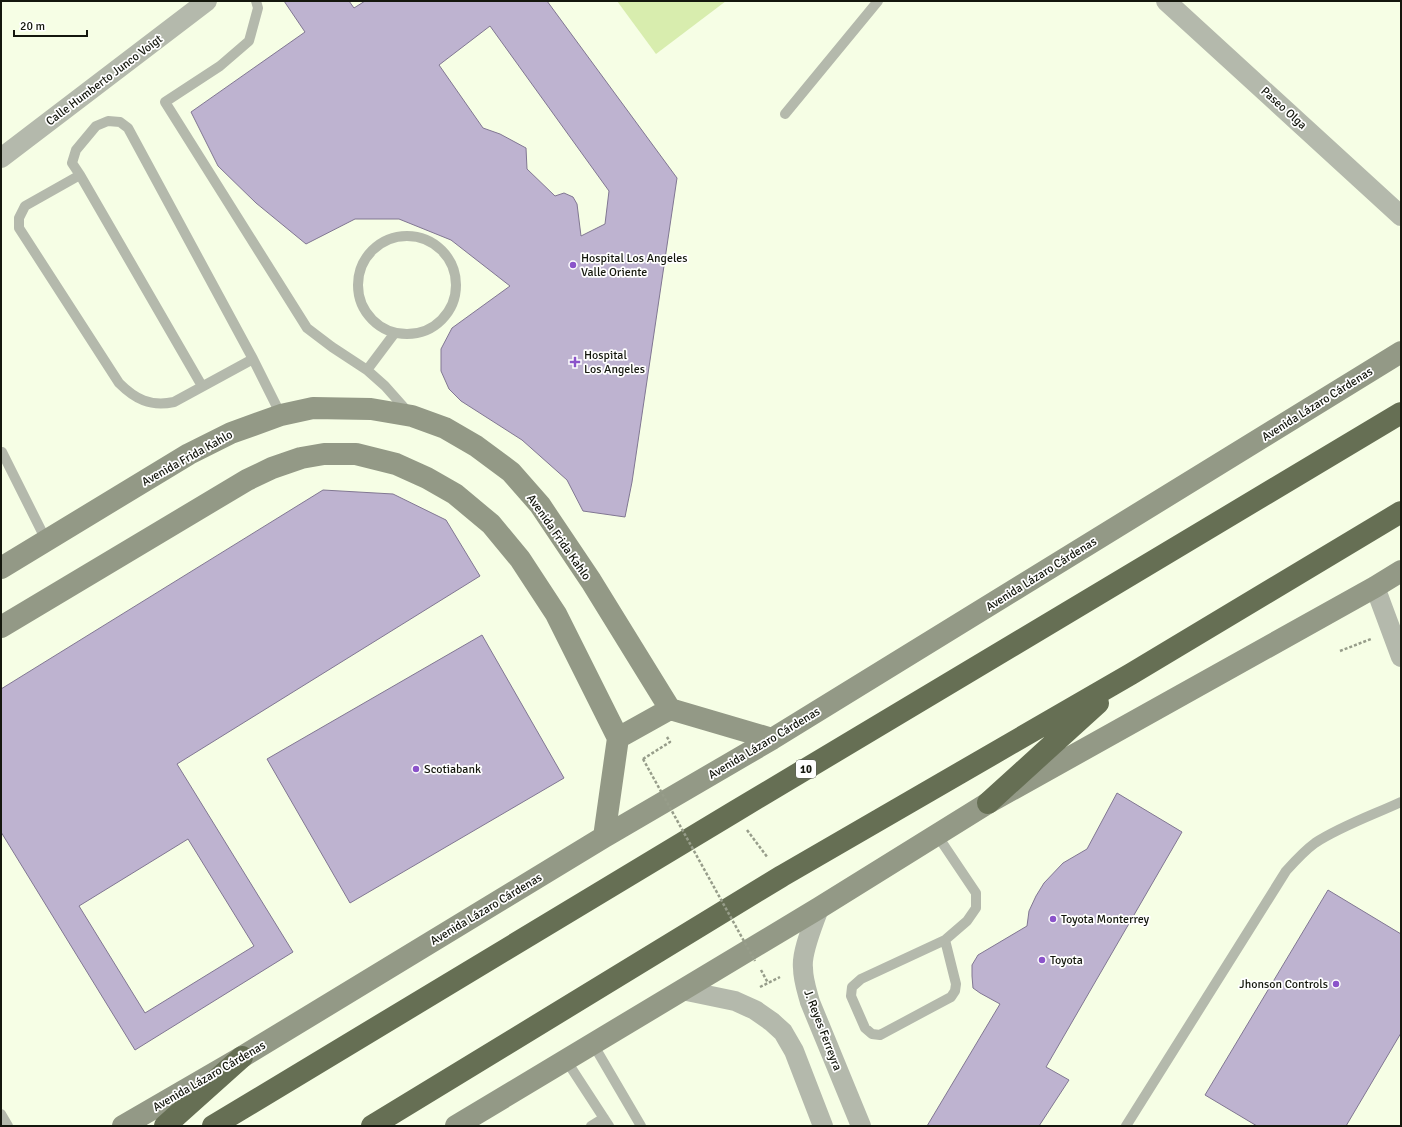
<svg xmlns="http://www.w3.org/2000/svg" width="1402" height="1127" viewBox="0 0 1402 1127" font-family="Signika,sans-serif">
  <rect width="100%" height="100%" fill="#f6fee5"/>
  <path fill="#d8edae" d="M617,1H726L656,54Z"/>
  <path fill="#beb3d0" stroke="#817792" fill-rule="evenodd" d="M284,1H349L354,8L365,1H547L677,178L632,482L625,517L583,511L567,480L522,440L461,401L449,389L441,371V349L452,328L510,286L451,240L399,219H355L306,244L256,203L218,166L191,112L305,32ZM490,26L609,191L605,224L581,236L577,204L573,197L564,193L555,196L527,169L526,148L500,134L483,128L439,65Z
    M323,490L393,494L446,520L480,576L177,764L293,952L135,1050L1,832V689Z
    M482,635L564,778L350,903L267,759Z
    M1117,793L1182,832L1046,1067L1069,1080L1039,1126H927L1000,1004L980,993L973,988L972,976V965L978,955L1027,926L1029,911L1036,896L1044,883L1063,863L1087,849Z
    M188,839L254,946L145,1013L79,906Z
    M1328,890L1401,934V1033L1346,1126H1257L1205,1095Z"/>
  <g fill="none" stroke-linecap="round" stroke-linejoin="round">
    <path stroke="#979d8a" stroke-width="2.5" stroke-dasharray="3 2" stroke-linecap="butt" d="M1340,651L1371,639
      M643,759L670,742L667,737
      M747,830L768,858
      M761,970L768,983
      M760,987L780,977"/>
    <path stroke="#b4b9ac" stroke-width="10" d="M256,1L258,8L249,41L220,66L165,102L307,328L332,347L367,370L385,386L409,413
      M785,114L878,1
      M80,175L202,386
      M358 285a49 49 0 1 1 98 0a49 49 0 1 1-98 0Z
      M253,359L174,402C150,407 135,399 119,383L19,228V218L25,206L80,175L72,163L76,150L96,126L108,121L120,122L128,128L253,359L281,415
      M367,370L394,334
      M1,453L2,452L46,540
      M937,835L976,893V908L967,921L945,940L861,979L852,987L851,996L865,1028L872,1034L880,1035L951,997L955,991L956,984L945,940
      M593,1044L641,1126
      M566,1060L609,1126
      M1,1114L8,1126
      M591,1126L604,1118
      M1126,1126L1286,871C1295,861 1304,851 1315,843C1341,826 1373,815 1401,802"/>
    <path stroke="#b4b9ac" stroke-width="20" d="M1166,1L1401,216
      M1,158L207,1
      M1375,587L1401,657
      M819,908C814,923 801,952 803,968C803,980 807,991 810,1002L861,1126
      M682,990L735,1001L755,1010L772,1022L783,1032L794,1051L823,1126"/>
    <path stroke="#939986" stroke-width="22" d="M1,568L189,454L231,433L281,415L313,408L371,409L412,416L445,428L476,446L511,472L540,505L591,581L670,709L772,739
      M1,627L247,480L272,468L301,458L324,454H356L396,464L427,478L455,494L491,524L520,559L556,614L618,738L604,837
      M618,738L670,709
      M123,1126L242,1057L604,837L772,739L1401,352
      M456,1126L819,908L988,803L1375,587L1401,571"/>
    <path stroke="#666f54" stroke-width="22" d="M988,803L1098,703
      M165,1126L242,1057
      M213,1126L734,812L1401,413
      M372,1126L782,876L1131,674L1401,512"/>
    <path stroke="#979d8a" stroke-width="2.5" stroke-dasharray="3 2" stroke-linecap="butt" d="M643,759L755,961"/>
  </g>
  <g fill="#8b53ca" stroke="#fff" stroke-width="1.5">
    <circle cx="573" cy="265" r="4"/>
    <path d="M573 356h4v4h4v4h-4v4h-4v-4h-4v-4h4z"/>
    <circle cx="416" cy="769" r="4"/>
    <circle cx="1053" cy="919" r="4"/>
    <circle cx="1042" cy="960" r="4"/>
    <circle cx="1336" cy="984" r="4"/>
  </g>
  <g text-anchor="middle" stroke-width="3.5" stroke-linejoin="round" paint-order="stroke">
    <rect fill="#fff" stroke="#5a5d56" stroke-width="1" x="796" y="760" width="20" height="18" rx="3"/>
    <g font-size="11" font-weight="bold" fill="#14170d">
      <text x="806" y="773">10</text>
    </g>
    <g font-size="12" fill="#14170d" stroke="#fff">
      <text transform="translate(104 80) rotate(-37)" y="4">Calle Humberto Junco Voigt</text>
      <text transform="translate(1284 108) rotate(42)" y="4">Paseo Olga</text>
      <text transform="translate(1317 404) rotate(-32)" y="4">Avenida Lázaro Cárdenas</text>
      <text transform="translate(187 458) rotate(-29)" y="4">Avenida Frida Kahlo</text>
      <text transform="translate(559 537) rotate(55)" y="4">Avenida Frida Kahlo</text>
      <text transform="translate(1041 574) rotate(-32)" y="4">Avenida Lázaro Cárdenas</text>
      <text transform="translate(764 743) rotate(-31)" y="4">Avenida Lázaro Cárdenas</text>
      <text transform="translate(486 909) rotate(-31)" y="4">Avenida Lázaro Cárdenas</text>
      <text transform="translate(823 1030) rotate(69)" y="4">J. Reyes Ferreyra</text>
      <text transform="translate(209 1076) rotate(-30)" y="4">Avenida Lázaro Cárdenas</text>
    </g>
    <g font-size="12" fill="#14170d" stroke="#fff" text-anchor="start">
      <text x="581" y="262">Hospital Los Angeles<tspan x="581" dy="14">Valle Oriente</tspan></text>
      <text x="584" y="359">Hospital<tspan x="584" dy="14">Los Angeles</tspan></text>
      <text x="424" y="773">Scotiabank</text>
      <text x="1061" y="923">Toyota Monterrey</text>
      <text x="1050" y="964">Toyota</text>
      <text x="1328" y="988" text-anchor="end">Jhonson Controls</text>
    </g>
  </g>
  <rect width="1402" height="1127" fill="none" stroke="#14170d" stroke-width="4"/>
  <path d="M14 30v6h73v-6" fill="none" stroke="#14170d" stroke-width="2"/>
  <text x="20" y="30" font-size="12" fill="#14170d" stroke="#ffffff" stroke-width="3" paint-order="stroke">20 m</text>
</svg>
